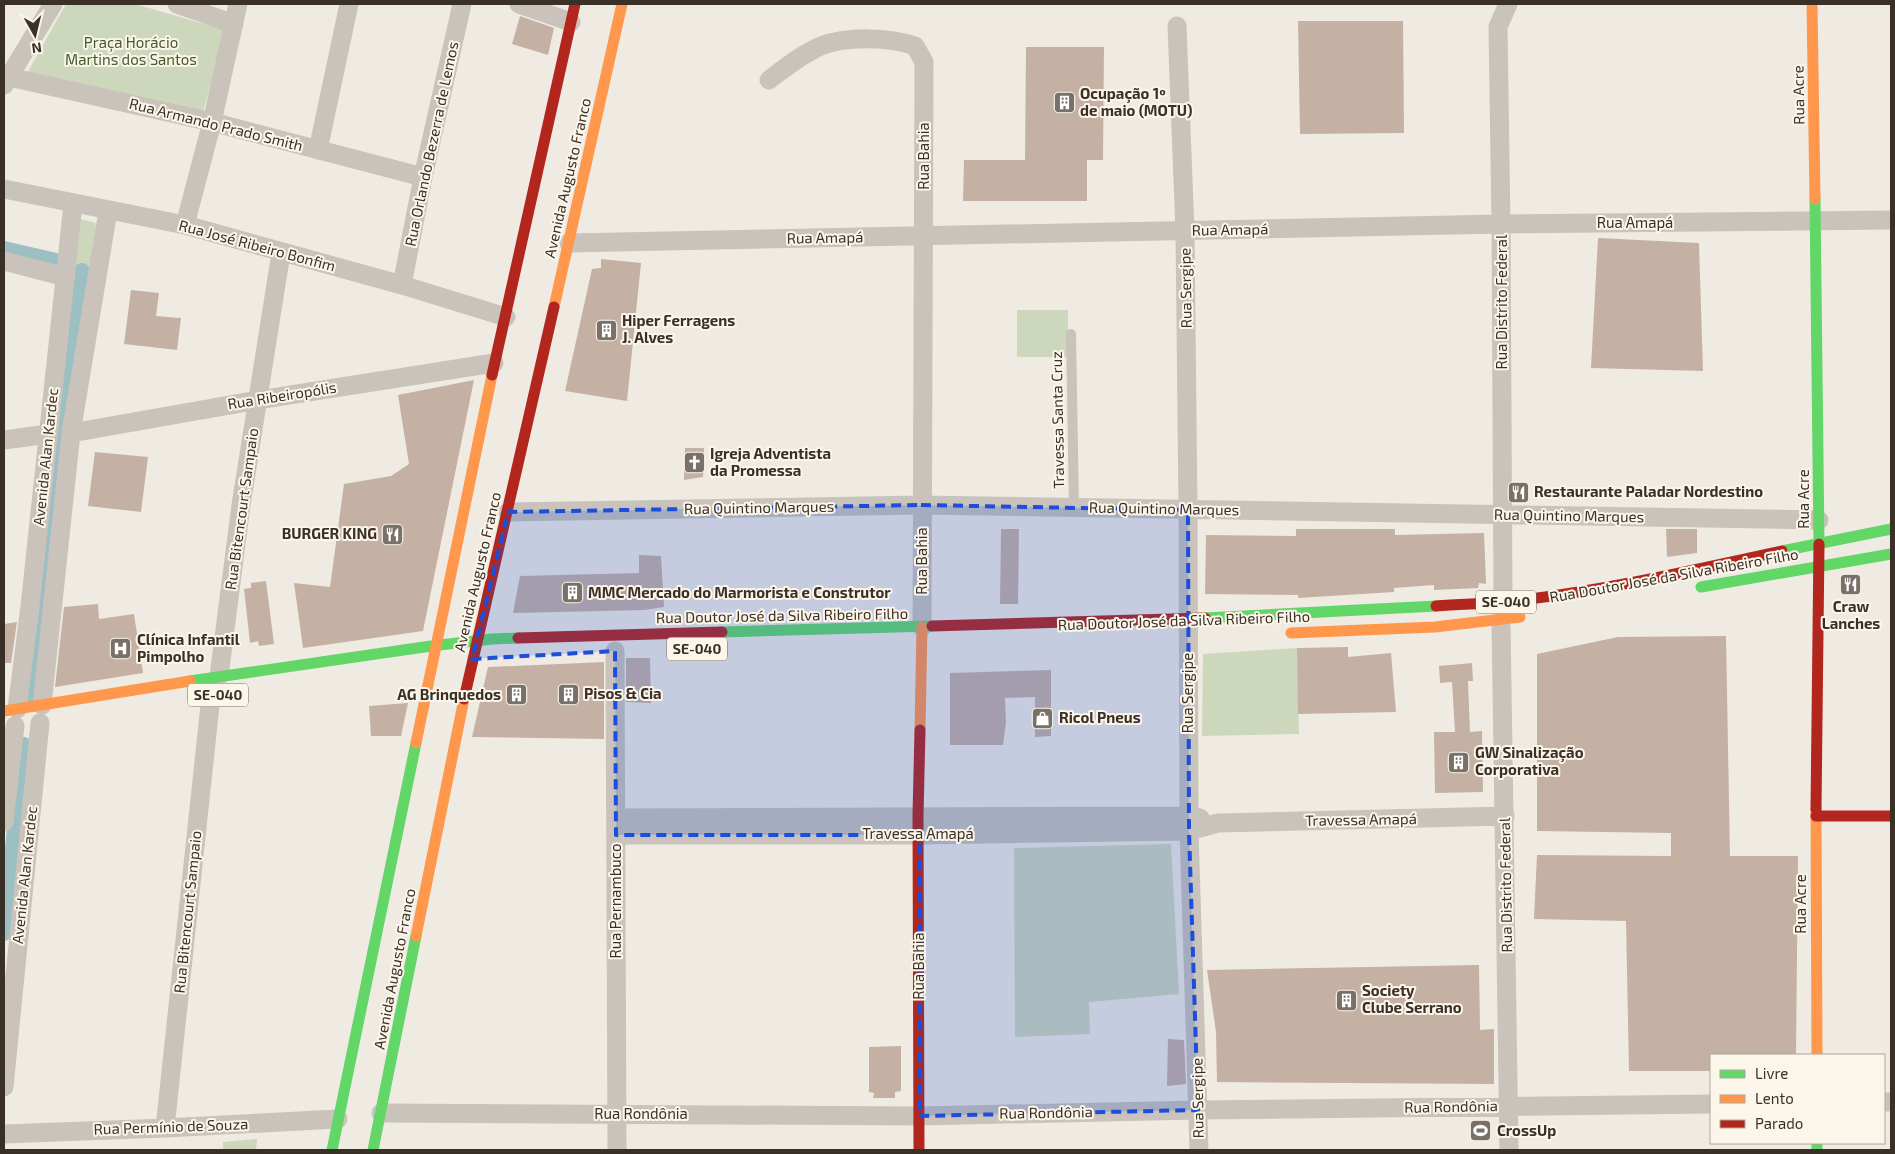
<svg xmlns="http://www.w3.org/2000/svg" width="1895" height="1154" viewBox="0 0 1895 1154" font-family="'Exo 2',sans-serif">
  <rect width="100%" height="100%" fill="#efebe3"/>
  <path fill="#cdd7bb" d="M66,4H135L225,30L202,116L26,75Z
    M81,219L96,223L90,268L75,265Z
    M1017,310H1068V357H1017Z
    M1297,648L1299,734L1202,736L1203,654Z
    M1171,844L1179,994L1089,1002L1090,1034L1015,1037L1014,848Z
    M257,1139L256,1150H223V1142Z"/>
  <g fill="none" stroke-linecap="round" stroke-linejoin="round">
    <path stroke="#9cbfc3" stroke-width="16" d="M4,249L56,261
      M31,695L59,435L82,271
      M4,933L24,745"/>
  </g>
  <path fill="#c5b1a3" d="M520,16L554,28L548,55L512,44Z
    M1298,21H1403L1404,133L1300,134Z
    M1026,47H1104L1103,160H1087V201H963L964,160H1025Z
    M1598,238L1699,243L1703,371L1591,368Z
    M601,259L641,263L627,401L565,391L592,269L601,268Z
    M131,290L159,293L156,316L181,318L177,350L124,344Z
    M474,380L423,631L303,648L294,583L330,587L344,484L391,476L409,464L398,395Z
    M685,448H704L703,477L684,480Z
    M95,452L148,457L141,512L88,506Z
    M1001,529H1019L1018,604H1000Z
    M1296,529H1395V535L1484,533L1486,584L1479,583L1478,588L1434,590V585L1394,588V592L1298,598V595L1205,594L1206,535L1296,536Z
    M1666,529H1697V553L1667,557Z
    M639,555L661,556L664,607L644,610L513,613L520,576L639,573Z
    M266,581L274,644L259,646L258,641L250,643L244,589L251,588V583Z
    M98,604L99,619L134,614L143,673L55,687L64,607Z
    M17,622L11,663H4V624Z
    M1726,636L1730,856H1798L1796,1055H1711V1071H1629L1626,921L1534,919L1537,855L1671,856V833L1537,831V654L1618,637Z
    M1348,647V657L1391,653L1396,712L1298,714L1297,648Z
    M626,658H650L651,703L626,702Z
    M604,662V739L472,737L488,667Z
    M1472,663L1473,681H1468L1470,732L1482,731L1483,792L1435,793L1434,732H1455L1452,682L1440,683L1439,666Z
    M1051,670V736L1035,737V697L1005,698L1006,722L1003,745H950V673Z
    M408,703L401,736H371L369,706Z
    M1479,965L1480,1030L1494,1029V1084L1217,1082L1216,1032L1207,970Z
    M1168,1039L1184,1040L1186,1084L1167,1086Z
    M901,1046V1091L895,1092V1098H873L874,1093L869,1092V1047Z"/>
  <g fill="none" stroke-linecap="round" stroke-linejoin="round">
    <path stroke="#c9c3bb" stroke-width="10" d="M1071,334L1074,507"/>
    <path stroke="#c9c3bb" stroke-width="19" d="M177,4L234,24
      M519,4L571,22
      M1177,26L1185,231L1188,510L1189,831L1199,1150
      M9,77L212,122L423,177
      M769,80C785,68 802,54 821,46C847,36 889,37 915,46L924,62L922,627
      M4,85L53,4
      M318,150L349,4
      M4,189L185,225L402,285L506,317
      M185,225L212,122L238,4
      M569,243L1501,224L1891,220
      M4,261L66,277
      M402,285L423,177L462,4
      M71,433L258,400L494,363
      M4,440L48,434
      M508,512L921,505L1819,520
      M1503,602L1501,224L1498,27L1508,4
      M1501,621L1509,1150
      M615,651L617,1150
      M219,676L241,505L281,253
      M42,705L71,433L108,211
      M17,709L30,606L73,204
      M616,818L1189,816L1200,818
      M4,822L15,726
      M616,835H919L1189,831L1218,823L1505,816
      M4,1087L40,723
      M1884,1102H1891
      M381,1113L919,1116L1198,1110L1711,1104
      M165,1128L211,696
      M4,1134L165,1128L338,1119"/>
    <path stroke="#63d668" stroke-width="11" d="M1815,199L1819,544
      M1782,551L1891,529
      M1701,587L1891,554
      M1205,618L1436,606
      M722,632L932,626
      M190,681L431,646L492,639L518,638
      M1817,1143V1150
      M332,1150L416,743
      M373,1150L416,936"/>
    <path stroke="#ff974d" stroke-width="11" d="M1812,4L1815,199
      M554,307L622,4
      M1291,633L1435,627L1520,617
      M4,711L190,681
      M920,730L922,627
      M416,743L492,375
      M1816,809L1817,1055
      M416,936L464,699"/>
    <path stroke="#b3261e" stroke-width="11" d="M492,375L575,4
      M1436,606C1459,604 1482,604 1505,602C1598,592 1690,571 1782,551
      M932,626L1205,618
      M518,638L722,632
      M464,699L554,307
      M1816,809L1819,544
      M1816,816H1891
      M919,1150L918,815L920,730"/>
  </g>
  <path fill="#1d4ed8" fill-opacity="0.2" stroke="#1d4ed8" stroke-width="4" stroke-dasharray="10 6" stroke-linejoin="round" d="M921,505L1188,510L1189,831L1198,1110L919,1116V835H616L615,651L472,659L508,512Z"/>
  <defs>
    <symbol id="building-square" viewBox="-11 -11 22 22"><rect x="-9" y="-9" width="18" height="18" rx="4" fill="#797169" stroke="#fcf6ea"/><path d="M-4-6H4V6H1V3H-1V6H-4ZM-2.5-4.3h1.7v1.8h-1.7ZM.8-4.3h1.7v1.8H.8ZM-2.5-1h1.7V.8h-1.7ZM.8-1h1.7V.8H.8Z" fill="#fff"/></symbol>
    <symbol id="church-square" viewBox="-11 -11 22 22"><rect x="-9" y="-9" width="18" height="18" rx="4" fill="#797169" stroke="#fcf6ea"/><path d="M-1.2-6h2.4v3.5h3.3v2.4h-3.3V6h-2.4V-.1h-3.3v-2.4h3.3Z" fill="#fff"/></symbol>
    <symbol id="restaurant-square" viewBox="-11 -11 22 22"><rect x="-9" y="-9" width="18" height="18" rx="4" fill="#797169" stroke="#fcf6ea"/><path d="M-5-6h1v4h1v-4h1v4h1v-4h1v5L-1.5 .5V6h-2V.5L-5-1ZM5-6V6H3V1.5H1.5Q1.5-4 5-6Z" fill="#fff"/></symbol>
    <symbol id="hospital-square" viewBox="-11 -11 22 22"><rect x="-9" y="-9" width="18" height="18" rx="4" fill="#797169" stroke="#fcf6ea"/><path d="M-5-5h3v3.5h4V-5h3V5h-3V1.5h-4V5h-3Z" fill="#fff"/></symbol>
    <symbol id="shop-square" viewBox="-11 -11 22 22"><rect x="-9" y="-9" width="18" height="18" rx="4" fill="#797169" stroke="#fcf6ea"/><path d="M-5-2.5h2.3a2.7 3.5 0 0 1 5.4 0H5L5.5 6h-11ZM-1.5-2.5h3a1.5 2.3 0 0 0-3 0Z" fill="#fff"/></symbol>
    <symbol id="stadium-square" viewBox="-11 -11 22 22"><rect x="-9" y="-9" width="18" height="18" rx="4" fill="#797169" stroke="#fcf6ea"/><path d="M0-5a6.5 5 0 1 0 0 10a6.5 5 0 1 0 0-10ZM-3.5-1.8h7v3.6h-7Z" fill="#fff"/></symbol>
  </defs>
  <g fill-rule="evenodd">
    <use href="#building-square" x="1052" y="90" width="25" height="25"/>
    <use href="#building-square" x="594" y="318" width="25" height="25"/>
    <use href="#church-square" x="682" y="450" width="25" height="25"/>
    <use href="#restaurant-square" x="1506" y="480" width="25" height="25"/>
    <use href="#restaurant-square" x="380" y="522" width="25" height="25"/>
    <use href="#restaurant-square" x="1838" y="572" width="25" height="25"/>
    <use href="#building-square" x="560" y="580" width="25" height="25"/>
    <use href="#hospital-square" x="108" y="636" width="25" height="25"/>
    <use href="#building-square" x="556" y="682" width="25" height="25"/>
    <use href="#building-square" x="504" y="682" width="25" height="25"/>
    <use href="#shop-square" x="1030" y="706" width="25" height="25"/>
    <use href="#building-square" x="1446" y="750" width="25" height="25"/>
    <use href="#building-square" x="1334" y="988" width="25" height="25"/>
    <use href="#stadium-square" x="1468" y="1118" width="25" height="25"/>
  </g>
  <g text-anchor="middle" stroke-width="4" stroke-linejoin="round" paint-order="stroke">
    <g fill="#fcf6ea" stroke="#746b62" stroke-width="1">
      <rect x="1476" y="590.5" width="60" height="23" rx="4"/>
      <rect x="667" y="637.5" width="60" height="23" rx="4"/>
      <rect x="188" y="683.5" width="60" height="23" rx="4"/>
    </g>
    <g font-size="14" font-weight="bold" fill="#3a3028">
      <text x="1506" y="607">SE-040</text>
      <text x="697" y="654">SE-040</text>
      <text x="218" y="700">SE-040</text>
    </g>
    <g font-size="15" fill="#435c29" stroke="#fcf6ea">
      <text x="131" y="48">Praça Horácio<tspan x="131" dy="17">Martins dos Santos</tspan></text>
    </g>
    <g font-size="15" font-weight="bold" fill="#3a3028" stroke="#fcf6ea" text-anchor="start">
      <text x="1080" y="99">Ocupação 1º<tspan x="1080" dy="17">de maio (MOTU)</tspan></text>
      <text x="622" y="326">Hiper Ferragens<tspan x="622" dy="17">J. Alves</tspan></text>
      <text x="710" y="459">Igreja Adventista<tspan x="710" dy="17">da Promessa</tspan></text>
      <text x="1534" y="497">Restaurante Paladar Nordestino</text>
      <text x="377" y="539" text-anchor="end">BURGER KING</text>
      <text x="588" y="598">MMC Mercado do Marmorista e Construtor</text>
      <text x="1851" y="612" text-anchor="middle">Craw<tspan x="1851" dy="17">Lanches</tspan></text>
      <text x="137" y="645">Clínica Infantil<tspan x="137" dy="17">Pimpolho</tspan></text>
      <text x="584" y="699">Pisos &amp; Cia</text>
      <text x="501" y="700" text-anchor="end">AG Brinquedos</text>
      <text x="1059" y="723">Ricol Pneus</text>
      <text x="1475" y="758">GW Sinalização<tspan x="1475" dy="17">Corporativa</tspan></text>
      <text x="1362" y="996">Society<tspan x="1362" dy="17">Clube Serrano</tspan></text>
      <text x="1497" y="1136">CrossUp</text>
    </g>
    <g font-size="15" fill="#3a3028" stroke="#fcf6ea">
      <text transform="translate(1799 95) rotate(-91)" y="5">Rua Acre</text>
      <text transform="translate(216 125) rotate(14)" y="5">Rua Armando Prado Smith</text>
      <text transform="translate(432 144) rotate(-78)" y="5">Rua Orlando Bezerra de Lemos</text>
      <text transform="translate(924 156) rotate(-90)" y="5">Rua Bahia</text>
      <text transform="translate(568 178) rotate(-77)" y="5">Avenida Augusto Franco</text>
      <text x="1635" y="228">Rua Amapá</text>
      <text transform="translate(1230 230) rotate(-1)" y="5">Rua Amapá</text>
      <text transform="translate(825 238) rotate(-1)" y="5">Rua Amapá</text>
      <text transform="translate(257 246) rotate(15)" y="5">Rua José Ribeiro Bonfim</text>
      <text transform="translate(1186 288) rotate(-91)" y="5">Rua Sergipe</text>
      <text transform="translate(1502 302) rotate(-90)" y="5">Rua Distrito Federal</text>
      <text transform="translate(282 396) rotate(-9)" y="5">Rua Ribeiropólis</text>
      <text transform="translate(1058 420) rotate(-91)" y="5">Travessa Santa Cruz</text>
      <text transform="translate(46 457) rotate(-84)" y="5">Avenida Alan Kardec</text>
      <text transform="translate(1804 499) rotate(-90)" y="5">Rua Acre</text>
      <text transform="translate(759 508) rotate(-1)" y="5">Rua Quintino Marques</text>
      <text transform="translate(242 509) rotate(-82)" y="5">Rua Bitencourt Sampaio</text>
      <text transform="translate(1164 509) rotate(1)" y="5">Rua Quintino Marques</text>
      <text transform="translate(1569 516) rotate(1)" y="5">Rua Quintino Marques</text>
      <text transform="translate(922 561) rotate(-90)" y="5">Rua Bahia</text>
      <text transform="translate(478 572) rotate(-77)" y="5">Avenida Augusto Franco</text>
      <text transform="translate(1674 576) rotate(-10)" y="5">Rua Doutor José da Silva Ribeiro Filho</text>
      <text transform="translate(782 616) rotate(-1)" y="5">Rua Doutor José da Silva Ribeiro Filho</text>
      <text transform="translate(1184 621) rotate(-2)" y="5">Rua Doutor José da Silva Ribeiro Filho</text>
      <text transform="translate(1188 693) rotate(-90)" y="5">Rua Sergipe</text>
      <text transform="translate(1361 820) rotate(-1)" y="5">Travessa Amapá</text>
      <text x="918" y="839">Travessa Amapá</text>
      <text transform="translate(25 875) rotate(-84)" y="5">Avenida Alan Kardec</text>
      <text transform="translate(1506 885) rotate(-91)" y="5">Rua Distrito Federal</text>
      <text transform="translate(616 901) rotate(-90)" y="5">Rua Pernambuco</text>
      <text transform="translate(1801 904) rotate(-90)" y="5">Rua Acre</text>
      <text transform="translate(188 912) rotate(-84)" y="5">Rua Bitencourt Sampaio</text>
      <text transform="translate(919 966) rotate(-90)" y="5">Rua Bahia</text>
      <text transform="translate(395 969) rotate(-79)" y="5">Avenida Augusto Franco</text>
      <text transform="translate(1198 1098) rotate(-91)" y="5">Rua Sergipe</text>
      <text transform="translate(1451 1107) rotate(-1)" y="5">Rua Rondônia</text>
      <text transform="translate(1046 1113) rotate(-1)" y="5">Rua Rondônia</text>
      <text x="641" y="1119">Rua Rondônia</text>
      <text transform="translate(171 1127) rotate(-2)" y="5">Rua Permínio de Souza</text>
    </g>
  </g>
  <rect width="1895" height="1154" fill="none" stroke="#3a3028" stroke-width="10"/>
  <rect x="1710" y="1054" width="175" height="90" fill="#fcf6ea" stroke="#aea79c"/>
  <rect x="1720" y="1070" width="25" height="8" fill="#63d668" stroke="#aea79c"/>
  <text x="1755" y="1079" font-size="15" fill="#3a3028">Livre</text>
  <rect x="1720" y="1095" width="25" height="8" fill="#ff974d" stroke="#aea79c"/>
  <text x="1755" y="1104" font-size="15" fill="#3a3028">Lento</text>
  <rect x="1720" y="1120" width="25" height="8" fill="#b3261e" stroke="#aea79c"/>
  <text x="1755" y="1129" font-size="15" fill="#3a3028">Parado</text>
  <g transform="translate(35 35) rotate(172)" stroke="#fcf6ea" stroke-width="4" paint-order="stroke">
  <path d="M0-4L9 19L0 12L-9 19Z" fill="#3a3028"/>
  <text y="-8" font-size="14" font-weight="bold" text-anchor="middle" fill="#3a3028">N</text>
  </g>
</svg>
